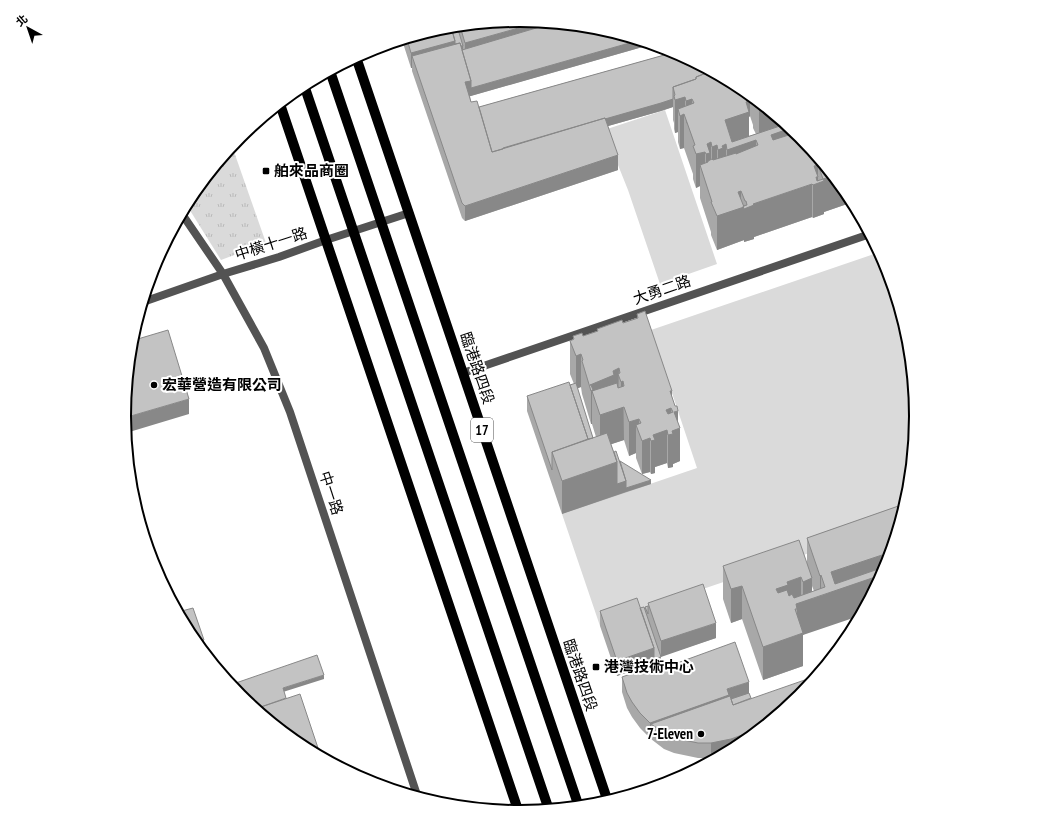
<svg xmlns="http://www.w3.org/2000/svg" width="1041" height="833" viewBox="0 0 1041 833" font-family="'PT Sans Narrow','Noto Sans TC',sans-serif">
  <defs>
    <pattern id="park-tufts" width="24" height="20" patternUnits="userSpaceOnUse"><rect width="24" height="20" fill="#dadada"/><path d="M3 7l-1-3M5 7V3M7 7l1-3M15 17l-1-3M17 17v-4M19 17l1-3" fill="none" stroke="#b9b9b9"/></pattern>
  </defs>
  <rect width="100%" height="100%" fill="#fff"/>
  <path fill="#dadada" d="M665,110L717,264L660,284L628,190L604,130Z
    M880,252L887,265L909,339L917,417L909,494L901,522L700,590L600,626L562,514L697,468L651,330Z"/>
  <path fill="url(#park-tufts)" d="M232,146L266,243L221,260L186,204L191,196Z"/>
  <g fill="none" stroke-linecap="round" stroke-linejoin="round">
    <path stroke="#535353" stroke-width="8" d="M182,214L223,274L264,348L290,412L418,798
      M143,302L223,274L279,257L326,240L409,213
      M463,373L870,234"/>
    <path stroke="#000" stroke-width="10" d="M356,57L608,802
      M330,71L579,807
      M304,85L549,810
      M280,104L519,813"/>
  </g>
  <path fill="#a8a8a8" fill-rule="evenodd" d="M521,20L653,44L470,96L471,102L479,107L675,52L741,87L801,136L850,196V203L824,212V214L813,218L812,217L754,237V239L744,242V240L717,250L711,235V232L700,198V186L696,188L693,179V174L684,148L680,149L678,142V132L675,133L674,129V123L673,120V107L661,111L608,126L618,170L465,221L462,218L412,71V68H411L402,40L443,28ZM750,116L753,125V128L756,134L749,136V117Z
    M637,314L672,397L678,423L680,461L673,464V467L668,468L667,463L655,467V473L651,474L650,472L642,474L636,458V453L629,456L624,440L611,444L614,452L620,461L651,484L562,514L527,411V396L574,384L570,374V341L573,340V336H583L597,331V329L623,323L637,318ZM581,387L582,394L591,424H592L596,437L593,438L577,388Z
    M907,503L887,568L803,635V666L763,680L742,619L731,623L723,599V566L807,563V538ZM812,586L814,591L812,592Z
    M648,603L716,638L661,656V661L617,676L600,626V611L640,608L645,610V607L648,606Z
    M669,666L741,746L724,755L711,758H698L674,753L664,749L651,739V738H650L640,728L632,717L627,708L622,692V677Z"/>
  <path fill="#888" d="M540,22L570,25L465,55V43Z
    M640,40L653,44L471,96V88Z
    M455,41L463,46V54L412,56V68H411V53Z
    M725,78L739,86L696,99Z
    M471,81V96L465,97V82Z
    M741,87L750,95V116L749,117V142L756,140V173L727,183V150L726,144V177L718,183V150L725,120Z
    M696,91V99L692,100V132L686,122V101L685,97V117L684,114V148L680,149V116L678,109V132L675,133V100Z
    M673,99V107L661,111L503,156V148Z
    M765,106L784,122V131L791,128L802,137L795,160L759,141V108Z
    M711,142V175L708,187L706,183V154L707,144Z
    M717,145V178L712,180V147Z
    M705,152V180L700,165V186L696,188V154Z
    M618,155V170L465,221V206Z
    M818,165V183L823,179L833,176L850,196V203L824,212V214L813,218V185L814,166Z
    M812,184V217L754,237V239L744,242V209L753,204Z
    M741,191V208L744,207V240L717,250V216L738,192Z
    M581,354V387L576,389V356Z
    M619,368L618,402L592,391V424H591V391L590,385L613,371Z
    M623,381L624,440L600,448V415L621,408V382Z
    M670,391H672V412L671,408V434L674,412L678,411V429L680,428V461L673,464V467L668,468V435L667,430V463L655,467V473L651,474V441L653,435L666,410Z
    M189,399V414L126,433L124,418Z
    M639,419V433L636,425V453L629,456V422Z
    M650,438V472L642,474V441Z
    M617,462L626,481V492L562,514V481Z
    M651,480V484L626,492V488Z
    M890,554V558L887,568L862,615L803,635V666L763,680V647L797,635V609H795L776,622V589L787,582L801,577V602H803V582L812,578V599L820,596V576L821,575V596L831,592V572L882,555V575V557Z
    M742,586V619L731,623V589Z
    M716,623V638L661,657V641Z
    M204,640V648L201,649L196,643Z
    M654,648V663L617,676V661Z
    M661,657V661L654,663V659Z
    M324,675V679L283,692V688Z
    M749,682V697L729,703L651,724V738H650V723L727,689Z
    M764,727L741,746L724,755L711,758V743Z"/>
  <path fill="#c3c3c3" stroke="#888" fill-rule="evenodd" d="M521,20L540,22L465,43L460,26Z
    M553,23L598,28L640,40L471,88V81L462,50Z
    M457,26L463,46H461L460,43L455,44V41L451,27Z
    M451,27L455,41L411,53L407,39L443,28Z
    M460,43L471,81L465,82L471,102L477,101L492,152L605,118L618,155L465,206L462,203L412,56Z
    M675,52L715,73L710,74L709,72L696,77V79L673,87V99L661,103L605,119V118L503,148V149L492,152L479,107Z
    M709,72L710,74L715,73L730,81L732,86L736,84L741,87L747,102H746L749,112L725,120L732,142L786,124L791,128L771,135L773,140L795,133V132H796L801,136L833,176L823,179L818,165L814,166L818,177H816L817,181L823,179L824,181L813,185L812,184L753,204L754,205L744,209L743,206L747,205L746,201H745L741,191L738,192L744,207L717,216L711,202H712L700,165L708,162V161L712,159L713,160L736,153V154L758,145L756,140L727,150L726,144L722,146L723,148L718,150L717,145L712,147L711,142L707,144L710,153L706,154L705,152L696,154L693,146L695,145L684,114L680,116L678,109L694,103L692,99L686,101L685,97L675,100L674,96L675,95L673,87L696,79V77Z
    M755,98L765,106L759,108Z
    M645,311L672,391H670L675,406H677L678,411L674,412L680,428L672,431L673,434L668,435L667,430L653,435L655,440L651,441L650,438L642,441L636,425L641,423L639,419L629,422L624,407L600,415L592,391L617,383L618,388L624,386L623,381L621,382L618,374L620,373L619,368L613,371L614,375L590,385H591L593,390L591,391L582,361L583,360L581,354L576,356L570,341L574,339L573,336L582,333L583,336L598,331L597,329L622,320L623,323L638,318L637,314ZM671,408L673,412L668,414L666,410Z
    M168,330L189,399L124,418L131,341Z
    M569,382L588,439L552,452V470L527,396Z
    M576,383L593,438L588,439L570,385Z
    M607,433L617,462L562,481L552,452Z
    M616,451L626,481L617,484V462L614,452Z
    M620,461L651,480L626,488V481Z
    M907,503L891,556L890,554L882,557V555L831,572L835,584L887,566L884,574L796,604L797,609H795L803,633L763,647L742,586L731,589L723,566L799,540L812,578L803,582L801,577L787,582L788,585L776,589L778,593L787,590L789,596L792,594L794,598L825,587L821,575L820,576L807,538Z
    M703,584L716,623L661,641L648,603Z
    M637,598L654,648L617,661L600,611Z
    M648,606V614L645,607Z
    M644,607L661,657L654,659V648L640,608Z
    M193,608L204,640L196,643L191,637L178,612Z
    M735,642L749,682L727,689L729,695L650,723L640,713L632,702L627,693L622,677L667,661L669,666Z
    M317,655L324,675L283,688L286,698L255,709L240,697L230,685Z
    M819,675L801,697L764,727L731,739L711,743H698L674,738L664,733L651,724L730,696L733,705Z
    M749,693L751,698L733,705L731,699Z
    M300,694L321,757L300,746L255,709Z"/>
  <g fill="#000" stroke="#fff" stroke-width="1.5">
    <rect x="262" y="167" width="8" height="8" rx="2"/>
    <circle cx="154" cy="385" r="4"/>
    <rect x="592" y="663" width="8" height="8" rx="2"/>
    <circle cx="701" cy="734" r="4"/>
  </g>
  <g text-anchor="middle" stroke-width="4" stroke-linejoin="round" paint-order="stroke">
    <rect fill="#fff" stroke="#4c4c4c" stroke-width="1" x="471" y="418" width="22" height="24" rx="3"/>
    <g font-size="14" font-weight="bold" fill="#000">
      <text x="482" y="435">17</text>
    </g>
    <g font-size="15" font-weight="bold" fill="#000" stroke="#fff" text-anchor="start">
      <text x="274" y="176">舶來品商圈</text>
      <text x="162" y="390">宏華營造有限公司</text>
      <text x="604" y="672">港灣技術中心</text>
      <text x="693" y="739" text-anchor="end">7-Eleven</text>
    </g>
    <g font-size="15" fill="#000" stroke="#fff">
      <text transform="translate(271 244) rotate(-18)" y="5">中橫十一路</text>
      <text transform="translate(662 290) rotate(-19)" y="5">大勇二路</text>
      <text transform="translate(477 368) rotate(71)" y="5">臨港路四段</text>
      <text transform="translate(331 493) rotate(72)" y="5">中一路</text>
      <text transform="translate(580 675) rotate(71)" y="5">臨港路四段</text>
    </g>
  </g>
  <path d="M0 0H1041V833H0ZM131 416a389 389 0 1 1 778 0a389 389 0 1 1-778 0Z" fill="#fff" fill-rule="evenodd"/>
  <path fill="none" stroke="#000" stroke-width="2" d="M131 416a389 389 0 1 1 778 0a389 389 0 1 1-778 0Z"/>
  <g transform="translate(28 28) rotate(320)" stroke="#ffffff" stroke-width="3" paint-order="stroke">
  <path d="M0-3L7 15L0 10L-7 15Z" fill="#000000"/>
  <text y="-6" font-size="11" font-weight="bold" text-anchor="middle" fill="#000000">北</text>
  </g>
</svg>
